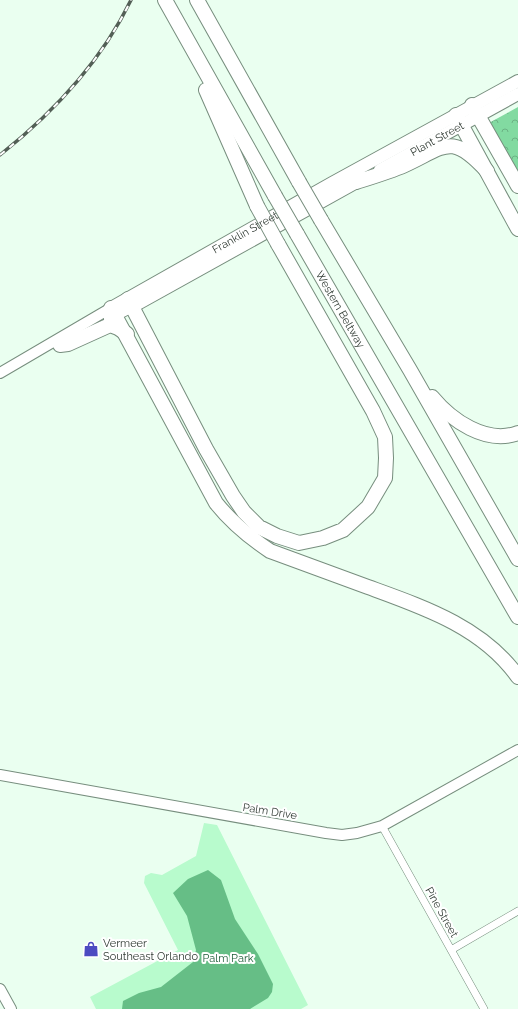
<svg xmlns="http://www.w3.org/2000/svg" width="518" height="1009" viewBox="0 0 518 1009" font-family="Raleway,sans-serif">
  <defs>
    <pattern id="forest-crowns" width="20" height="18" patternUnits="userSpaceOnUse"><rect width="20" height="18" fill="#82daa1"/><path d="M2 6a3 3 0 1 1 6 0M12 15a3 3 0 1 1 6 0" fill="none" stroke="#6bb284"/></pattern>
  </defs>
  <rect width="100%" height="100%" fill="#eafff0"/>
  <path fill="url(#forest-crowns)" d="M518,107V181L487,124Z"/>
  <path fill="#b8fbcd" d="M204,823L217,825L308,1005L301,1009H96L90,997L178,950L144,883L145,876L151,873L162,875L196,856Z"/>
  <path fill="#66be86" d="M208,870L221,880L235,919L258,954L273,984L272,992L268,998L250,1009H122L123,1001L139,993L161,987L193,962L196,950L187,916L173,893L188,879Z"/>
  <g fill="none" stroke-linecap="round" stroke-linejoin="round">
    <defs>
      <path id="street" d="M382,826L484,1009
        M451,950L518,911"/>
      <path id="secondary" d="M109,319L132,307
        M0,373L111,308
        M0,775L326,833L342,835L357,833L382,826L518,750
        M0,989L11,1009"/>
      <g id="primary">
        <path id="s1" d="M380,170L518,94"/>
        <path d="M132,307L364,178"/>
        <path id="s2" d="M111,308L332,183L518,81"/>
      </g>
      <g id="highway">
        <path d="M165,0L275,196"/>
        <path d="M197,0L299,182"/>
        <path d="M206,90L257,206"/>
        <path d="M472,105L518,186"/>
        <path d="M456,115L518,229"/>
        <path d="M356,182C372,177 389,172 405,165C446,146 451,132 487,171"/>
        <path d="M321,220L410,370L518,559"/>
        <path id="s3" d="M297,234L518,617"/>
        <path d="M128,299L206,449L233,496L244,512L259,527L277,536L299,543L323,538L343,530L368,507L385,478L386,458L385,437L373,411L278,244"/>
        <path d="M111,308L216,503C232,523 249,537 270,551C303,563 336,575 368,587C423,607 483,627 518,677"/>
        <path d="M60,345L68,344L110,325L118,328L127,334"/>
        <path d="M432,397C451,420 486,445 518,433"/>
      </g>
    </defs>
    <use href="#street" stroke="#778e7e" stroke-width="8"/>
    <use href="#secondary" stroke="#778e7e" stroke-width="12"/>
    <use href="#primary" stroke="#778e7e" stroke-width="14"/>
    <use href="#highway" stroke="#778e7e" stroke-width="16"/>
    <use href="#street" stroke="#fff" stroke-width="7"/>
    <use href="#secondary" stroke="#fff" stroke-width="10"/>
    <use href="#primary" stroke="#fff" stroke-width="12"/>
    <use href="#highway" stroke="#fff" stroke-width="14"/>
    <defs>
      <path id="rail" d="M0,155C53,113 101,62 131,0"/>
    </defs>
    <use href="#rail" stroke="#535f56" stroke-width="3.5"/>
    <use href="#rail" stroke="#fff" stroke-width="2" stroke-dasharray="6" stroke-linecap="butt"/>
    <defs>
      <path id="highway-bridge" d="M299,182L321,220
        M275,196L297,234
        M257,206L278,244"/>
    </defs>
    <use href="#highway-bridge" stroke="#778e7e" stroke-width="16" stroke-linecap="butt"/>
    <use href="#highway-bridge" stroke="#fff" stroke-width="14"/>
  </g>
  <defs>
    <symbol id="shop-bare" viewBox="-9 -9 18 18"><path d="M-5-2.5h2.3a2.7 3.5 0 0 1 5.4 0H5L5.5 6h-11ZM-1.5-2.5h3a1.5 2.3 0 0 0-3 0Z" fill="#4c4bc1" stroke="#fff" stroke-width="2.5" paint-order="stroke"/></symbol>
  </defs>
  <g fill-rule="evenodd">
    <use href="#shop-bare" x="80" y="938" width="22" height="22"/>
  </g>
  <g text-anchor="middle" stroke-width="4" stroke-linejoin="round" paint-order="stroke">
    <g font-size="11" fill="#313b34" stroke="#fff">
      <text dy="4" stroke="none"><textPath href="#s1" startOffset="65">Plant Street</textPath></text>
      <text dy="4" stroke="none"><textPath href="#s2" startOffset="154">Franklin Street</textPath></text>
      <text dy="4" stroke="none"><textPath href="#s3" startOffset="87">Western Beltway</textPath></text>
      <text transform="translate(270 811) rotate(9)" y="4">Palm Drive</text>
      <text transform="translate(442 912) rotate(61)" y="4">Pine Street</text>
    </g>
    <g font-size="11" fill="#313b34" stroke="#fff" text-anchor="start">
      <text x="103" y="947">Vermeer<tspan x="103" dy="13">Southeast Orlando</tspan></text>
    </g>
    <g font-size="11" fill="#1b5b36" stroke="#fff">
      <text x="228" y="962">Palm Park</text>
    </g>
  </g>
</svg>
